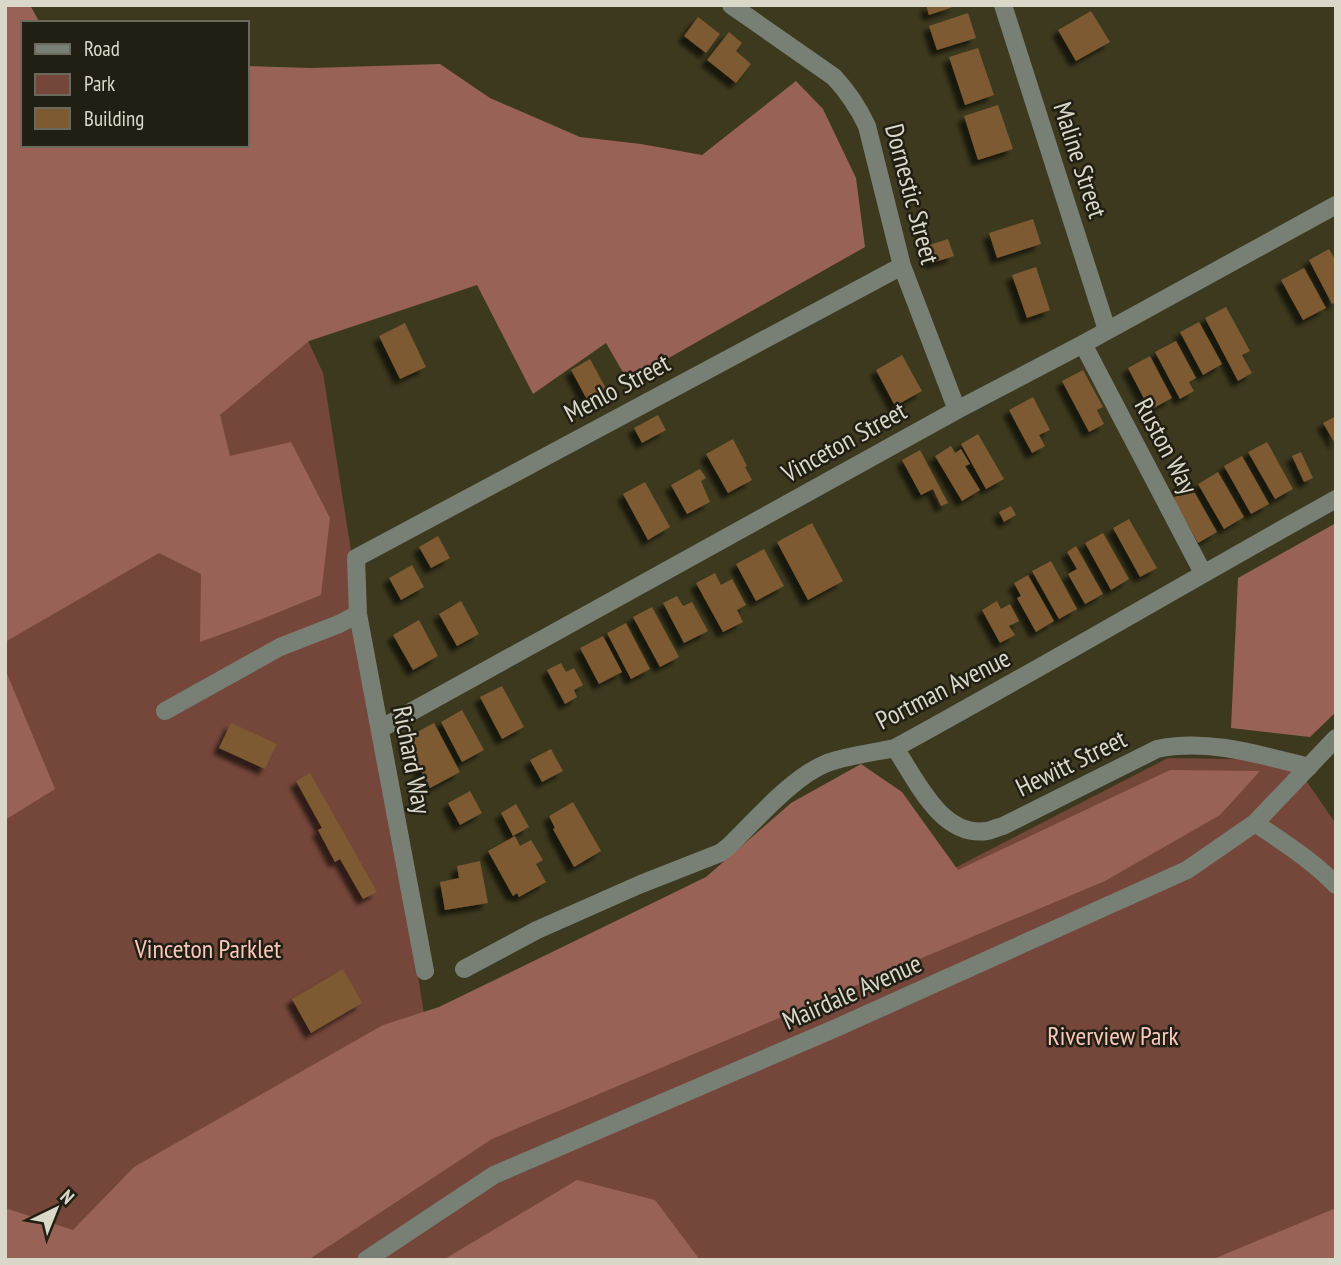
<svg xmlns="http://www.w3.org/2000/svg" width="1341" height="1265" viewBox="0 0 1341 1265" font-family="'PT Sans Narrow',sans-serif">
  <defs>
    <filter id="shadow"><feDropShadow dx="-6" dy="6" stdDeviation="2" flood-color="#0009"/></filter>
  </defs>
  <rect width="100%" height="100%" fill="#3c391e"/>
  <path fill="#75463a" d="M5,123L23,145L227,165L323,373L428,1039L943,874L1168,758L1292,760L1336,824V1260H5Z"/>
  <path fill="#986356" d="M5,5H30L40,23H23V145H247V66L311,68L440,64L490,98L580,137L641,144L702,155L796,81L823,109L856,178L865,247L628,381L606,343L533,394L477,285L309,341L220,415L230,456L291,442L330,518L321,595L247,625L200,642L201,574L159,553L5,642Z
    M1336,523V712L1310,737L1231,728L1238,578Z
    M5,669L55,789L5,820Z
    M861,764L902,792L958,870L1170,770L1260,771L1220,815L1105,881L492,1139L308,1260H5V1208L73,1230L134,1167L383,1025L439,1007L706,877L791,803Z
    M577,1180L655,1200L700,1260H443Z
    M1336,1208V1260H1211Z"/>
  <path fill="#7d5a31" filter="url(#shadow)" d="M926,5H956V6L929,15Z
    M1091,11L1110,42L1076,61L1058,30Z
    M968,13L976,38L937,50L929,26Z
    M698,17L720,34L706,53L684,36Z
    M729,32L742,43L736,51L751,64L736,83L707,60Z
    M978,48L994,95L965,105L949,57Z
    M998,105L1013,149L978,160L964,116Z
    M1033,219L1041,244L997,258L989,233Z
    M948,239L954,256L932,263L926,246Z
    M1329,249L1336,261V302L1332,304L1309,260Z
    M1036,267L1050,310L1027,318L1012,275Z
    M1304,268L1326,308L1303,320L1281,280Z
    M1226,307L1250,351L1242,355L1252,373L1238,381L1205,318Z
    M1199,322L1222,364L1203,375L1180,332Z
    M405,323L426,367L400,379L379,336Z
    M1176,341L1196,378L1189,382L1194,391L1180,399L1155,352Z
    M902,355L922,391L895,406L876,370Z
    M1150,356L1172,398L1150,410L1128,368Z
    M590,359L609,394L590,405L571,370Z
    M1083,370L1103,407L1097,410L1104,424L1089,432L1062,381Z
    M1033,397L1050,430L1039,435L1045,446L1032,453L1009,410Z
    M658,415L666,430L642,443L634,428Z
    M1336,416V445L1323,423Z
    M978,434L1004,479L986,489L961,444Z
    M733,439L747,466L745,467L752,480L728,493L706,454Z
    M1267,442L1293,489L1275,499L1248,452Z
    M951,446L955,453L961,449L970,464L965,466L980,490L962,501L935,456Z
    M920,450L948,503L941,506L933,489L921,495L902,460Z
    M1301,452L1313,478L1304,482L1292,456Z
    M1242,456L1269,504L1251,514L1224,466Z
    M700,469L706,478L701,481L710,502L687,514L671,485Z
    M1218,472L1244,517L1224,529L1198,484Z
    M645,482L670,527L648,540L623,494Z
    M1192,488L1217,532L1198,543L1173,498Z
    M1011,506L1016,515L1004,522L999,512Z
    M1129,519L1157,568L1140,577L1113,528Z
    M812,523L843,581L808,600L777,542Z
    M1103,533L1129,579L1111,590L1085,543Z
    M438,536L450,558L431,568L419,547Z
    M1076,546L1103,594L1085,604L1068,574L1077,569L1067,552Z
    M764,549L784,586L756,601L736,564Z
    M1051,561L1077,609L1059,619L1032,571Z
    M412,565L424,587L401,600L389,578Z
    M715,573L721,585L732,579L746,605L737,610L743,622L723,632L696,583Z
    M1028,575L1054,621L1036,632L1017,598L1021,596L1014,583Z
    M677,596L683,606L692,602L708,631L684,643L663,603Z
    M461,601L479,634L457,646L439,614Z
    M997,601L1001,609L1010,604L1019,621L1009,626L1015,635L1000,643L982,610Z
    M652,607L679,657L660,667L633,617Z
    M419,620L438,656L413,670L393,635Z
    M626,623L650,669L631,679L607,633Z
    M603,636L622,672L599,684L580,648Z
    M561,663L566,672L574,668L583,685L574,690L577,697L565,704L547,670Z
    M502,686L524,727L502,739L480,697Z
    M462,710L484,750L462,762L441,722Z
    M231,723L277,744L265,769L219,748Z
    M434,723L460,772L430,788L404,739Z
    M551,749L563,771L542,782L530,760Z
    M310,773L377,892L363,899L340,859L335,862L318,830L322,828L296,781Z
    M470,791L482,813L460,825L448,803Z
    M573,802L601,851L574,867L553,829L555,828L549,816Z
    M516,804L529,827L513,836L501,813Z
    M515,836L520,846L531,840L543,860L536,864L546,882L519,897L517,893L513,896L488,851Z
    M480,861L488,903L445,910L440,882L459,878L457,866Z
    M343,969L362,1003L311,1033L292,999Z"/>
  <g fill="none" stroke-linecap="round" stroke-linejoin="round">
    <path stroke="#788075" stroke-width="18" d="M731,5L834,77C848,92 858,107 867,126L902,266L957,410
      M1003,5L1107,330
      M1083,344L1203,573
      M165,711L280,647L339,624L358,614
      M380,729L957,410L1083,344L1336,205
      M895,748C916,779 941,838 987,831C992,830 998,827 1003,826L1157,749C1207,738 1261,755 1309,767
      M1255,823C1283,842 1312,860 1336,885
      M464,969L537,930L641,884L720,853L728,847C755,821 792,777 827,763C849,755 872,753 895,748C1043,667 1189,581 1336,499
      M425,971L358,614L356,558L902,266
      M366,1260L494,1175L836,1028L1187,870L1255,823L1336,738"/>
  </g>
  <g text-anchor="middle" stroke-width="5" stroke-linejoin="round" paint-order="stroke">
    <g font-size="26" fill="#dad9c9" stroke="#211f14">
      <text transform="translate(1080 160) rotate(72)" y="9">Maline Street</text>
      <text transform="translate(912 194) rotate(75)" y="9">Dornestic Street</text>
      <text transform="translate(617 388) rotate(-28)" y="9">Menlo Street</text>
      <text transform="translate(844 442) rotate(-29)" y="9">Vinceton Street</text>
      <text transform="translate(1166 446) rotate(62)" y="9">Ruston Way</text>
      <text transform="translate(943 689) rotate(-27)" y="9">Portman Avenue</text>
      <text transform="translate(412 760) rotate(79)" y="9">Richard Way</text>
      <text transform="translate(1071 763) rotate(-26)" y="9">Hewitt Street</text>
      <text transform="translate(852 992) rotate(-24)" y="9">Mairdale Avenue</text>
    </g>
    <g font-size="26" fill="#fbc7bb" stroke="#211f14">
      <text x="208" y="958">Vinceton Parklet</text>
      <text x="1113" y="1045">Riverview Park</text>
    </g>
  </g>
  <rect width="1341" height="1265" fill="none" stroke="#dad9c9" stroke-width="14"/>
  <rect x="21" y="21" width="228" height="126" fill="#211f14" stroke="#6b695c" stroke-width="2"/>
  <rect x="35" y="44" width="35" height="10" fill="#788075" stroke="#6b695c" stroke-width="2"/>
  <text x="84" y="56" font-size="21" fill="#dad9c9">Road</text>
  <rect x="35" y="74" width="35" height="21" fill="#75463a" stroke="#6b695c" stroke-width="2"/>
  <text x="84" y="91" font-size="21" fill="#dad9c9">Park</text>
  <rect x="35" y="108" width="35" height="21" fill="#7d5a31" stroke="#6b695c" stroke-width="2"/>
  <text x="84" y="126" font-size="21" fill="#dad9c9">Building</text>
  <g transform="translate(56 1209) rotate(43)" stroke="#211f14" stroke-width="5" paint-order="stroke">
  <path d="M0-5L12 26L0 18L-12 26Z" fill="#dad9c9"/>
  <text y="-10" font-size="19" font-weight="bold" text-anchor="middle" fill="#dad9c9">N</text>
  </g>
</svg>
